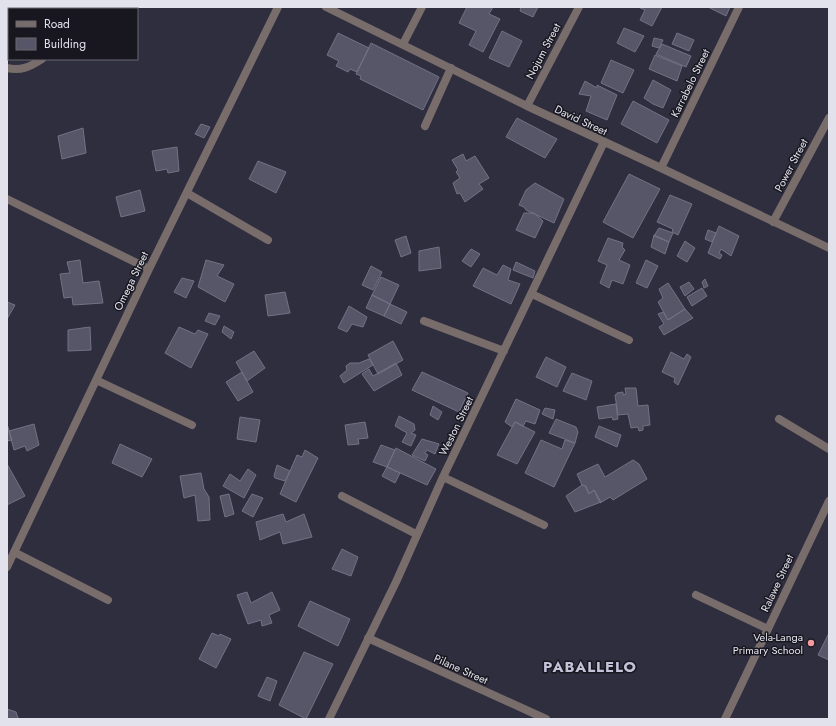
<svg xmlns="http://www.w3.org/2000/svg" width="836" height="726" viewBox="0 0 836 726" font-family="Jost,sans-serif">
  <rect width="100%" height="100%" fill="#2f2e3f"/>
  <path fill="#575669" stroke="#737185" d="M467,7H493L489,14L500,19L483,52L469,45L476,31L459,23Z
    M521,7H538L533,17L520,11Z
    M638,7H662L652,26L640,20L645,10Z
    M708,7H730L726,16Z
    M624,28L644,36L635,52L617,43Z
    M502,31L522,41L509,67L489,58Z
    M338,33L369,48L357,72L350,69L348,72L336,66L339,61L327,55Z
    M677,33L694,40L689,51L672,44Z
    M654,38L663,40L659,48L652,46Z
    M371,43L439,77L423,110L360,79L361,76L356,74Z
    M662,44L691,56L686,67L656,54Z
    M655,55L682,66L677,81L649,69Z
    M611,60L634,70L623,93L601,83Z
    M653,80L671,90L663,108L653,104L644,98Z
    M585,81L597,88V85L617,95L607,120L586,111L591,96L579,94Z
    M633,101L669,120L657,143L621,124Z
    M517,118L557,139L545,158L506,137Z
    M201,124L210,127L204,138L195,134Z
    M83,128L86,153L62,159L58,136Z
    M177,147L179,171L168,173L167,169L156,171L152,151Z
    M463,154L466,161L475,156L489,178L479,184L483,189L465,202L460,193L457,194L453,183L460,178L456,172L458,170L452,160Z
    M258,161L286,172L276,193L249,179Z
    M629,174L660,189L633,238L603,222Z
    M535,183L564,199L554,223L526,210L524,207L519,205L526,190Z
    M140,190L145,211L121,217L116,197Z
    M670,195L692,204L678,235L672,232L673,229L657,222Z
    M524,213H534L543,221L535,238L516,230Z
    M719,226L739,236L731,256L721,249L719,253L722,255L720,259L708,253Z
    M659,228L673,233L669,242L654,236Z
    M708,230L716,233L712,242L705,239Z
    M654,235L669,242L665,254L651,247Z
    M406,236L411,253L401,257L395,240Z
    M608,238L623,243L622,247L625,250L619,260L630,265L623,284L612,280L609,288L600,283L607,265L598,261Z
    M685,241L695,248L687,262L677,256Z
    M439,247L441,268L419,271V251Z
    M471,249L480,254L471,267L462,261Z
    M80,260L83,283L99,281L103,303L73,305L72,297L64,298L60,274L70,273L67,262Z
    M206,260L224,265L217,276L234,284L225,302L198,287Z
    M646,260L658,266L647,288L636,283Z
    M516,262L535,271L533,278L513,270Z
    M503,265L511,269L508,280L520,284L511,304L473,286L483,268L497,275Z
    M371,266L382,272L373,290L362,285Z
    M381,277L399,285L390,304L372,295Z
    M182,278L194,281L186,298L174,292Z
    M705,279L708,286L704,288L702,282Z
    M689,282L694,289L685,296L680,287Z
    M668,283L685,309L668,320L658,302L663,298L659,289Z
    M702,288L707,296L692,306L687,297Z
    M285,292L290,313L268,316L265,295Z
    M372,295L390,304L384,316L366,308Z
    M7,302L15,305L7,319Z
    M390,304L407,312L401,324L384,316Z
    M349,306L367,317L363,327L352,324L347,332L338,328Z
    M685,309L693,318L664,335L659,327L664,324L658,314L663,312L668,320Z
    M209,313L220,316L215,325L205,321Z
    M224,326L234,332L231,339L222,332Z
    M90,327L91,350L68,351V330Z
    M179,327L195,334L198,330L208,334L191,368L165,353Z
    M393,341L403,360L378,374L368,355Z
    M254,351L265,368L247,381L236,362Z
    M671,352L684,359L687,354L691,357L678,385L674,382L675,378L662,372Z
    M546,357L566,367L557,387L536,377Z
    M369,359L373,365L344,383L340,376L347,370L346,366L350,363H359Z
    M396,363L402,375L374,391L362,374L369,369L373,376Z
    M242,372L253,392L238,401L226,382Z
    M422,372L468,393L459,412L412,390Z
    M572,373L592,381L586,400L563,391Z
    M625,388H636L638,406L648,405L650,425L643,426V430L639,431L638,427L631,428L628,414L618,415L615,395L617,394V393L623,392V395L626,394Z
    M516,399L540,410L535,424L526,421L523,426L515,422L512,427L505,422Z
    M616,404L618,419L613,420L612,417L599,419L597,407Z
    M433,406L442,412L438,420L430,415Z
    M545,408L555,410L553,419L542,414Z
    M399,416L414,424L415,430L411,433L416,435L411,446L402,442L407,433L395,426Z
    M240,417L260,420L256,442L237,439Z
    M556,419L576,427L578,432L575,443L549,433Z
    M365,422L368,438L358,439L359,444L348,445L345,425Z
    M515,422L535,432L517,464L497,455Z
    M7,424L12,440L7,441Z
    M34,424L39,445L27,451L25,446L14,450L9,431Z
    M599,426L621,435L617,447L595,437Z
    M422,439L439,444L435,454L427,450L425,453L428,455L425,461L412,455Z
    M541,440L562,449L565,440L575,443L554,487L525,473Z
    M120,444L152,459L142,477L112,463Z
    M381,445L395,450L387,467L373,462Z
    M396,448L436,469L427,485L387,467Z
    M305,450L318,458L296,502L280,494L297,455L302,457Z
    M633,460L639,464L647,479L613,500L610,497L600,503L594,490L589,494L586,486L582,485L577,474L598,464L605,477Z
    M7,464L25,496L7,505Z
    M277,465L290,471L285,481L275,478L274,476Z
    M387,467L400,473L395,483L382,476Z
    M248,469L256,475L244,498L223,486L230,474L240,481Z
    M201,473L204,489L209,497L210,520L198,521L195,495L184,498L180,476Z
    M582,485L585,486L589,494L594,490L601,502L575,512L566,496Z
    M229,494L234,514L225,517L220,496Z
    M252,494L263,498L253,517L242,511Z
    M283,514L286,522L304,514L312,537L283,544L280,532L260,540L256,522Z
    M342,549L358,557L351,576L332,569Z
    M247,592L251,603L272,592L280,610L269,615L272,623L262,626L261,620L248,624L237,595Z
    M310,601L350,619L338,646L298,626Z
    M212,633L219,636L220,634L231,639L216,668L199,659Z
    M829,633V660L818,655Z
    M304,652L333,664L306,719L279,705Z
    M267,677L277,681L270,701L258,696Z
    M7,709L16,712L18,718L20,719H7Z"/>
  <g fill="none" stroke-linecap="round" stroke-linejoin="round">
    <path stroke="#786d6b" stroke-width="8" d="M326,7L527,106L661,168L829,248
      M74,9L75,7
      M403,44L422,7
      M7,68C21,71 30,67 42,59
      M527,106L579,7
      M425,126L451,68
      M661,168L739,7
      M187,193L268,240
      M7,199L149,269
      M773,222L829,118
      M532,294L629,340
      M424,321L504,351
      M96,380L192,425
      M779,419L829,449
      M443,477L544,525
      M342,496L416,534
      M14,552L108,600
      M7,567L149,269L278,7
      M696,595L768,629
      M368,638L546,719
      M329,719L396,582L443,477L604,142
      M725,719L829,501"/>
  </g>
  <circle fill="#f59b9e" stroke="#18171f" stroke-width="1.5" cx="811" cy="643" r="4"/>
  <g text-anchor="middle" stroke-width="3" stroke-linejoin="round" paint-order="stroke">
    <g font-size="11" fill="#e2e2ed" stroke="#18171f">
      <text transform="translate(543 51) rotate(-62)" y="4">Nojum Street</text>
      <text transform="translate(690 83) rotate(-64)" y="4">Karrabelo Street</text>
      <text transform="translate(581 120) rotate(25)" y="4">David Street</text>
      <text transform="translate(791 165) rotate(-62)" y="4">Power Street</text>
      <text transform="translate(131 281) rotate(-64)" y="4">Omega Street</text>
      <text transform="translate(456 426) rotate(-64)" y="4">Weston Street</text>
      <text transform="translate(777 583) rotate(-65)" y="4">Ralawe Street</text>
      <text transform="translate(461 669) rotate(24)" y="4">Pilane Street</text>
    </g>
    <g font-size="11" fill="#e2e2ed" stroke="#18171f" text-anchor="end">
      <text x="803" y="641">Vela-Langa<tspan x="803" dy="13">Primary School</tspan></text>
    </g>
    <g font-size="15" font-weight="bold" letter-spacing="1" fill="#c4c2d8" stroke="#18171f">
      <text x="590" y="672">PABALLELO</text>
    </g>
  </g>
  <rect width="836" height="726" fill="none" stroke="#e2e2ed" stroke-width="16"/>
  <rect x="8" y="8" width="130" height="52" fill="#18171f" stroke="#696871"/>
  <rect x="16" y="21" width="20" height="6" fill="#786d6b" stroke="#696871"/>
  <text x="44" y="28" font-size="12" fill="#e2e2ed">Road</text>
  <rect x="16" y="38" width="20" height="12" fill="#575669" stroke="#696871"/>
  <text x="44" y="48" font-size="12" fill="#e2e2ed">Building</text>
</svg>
